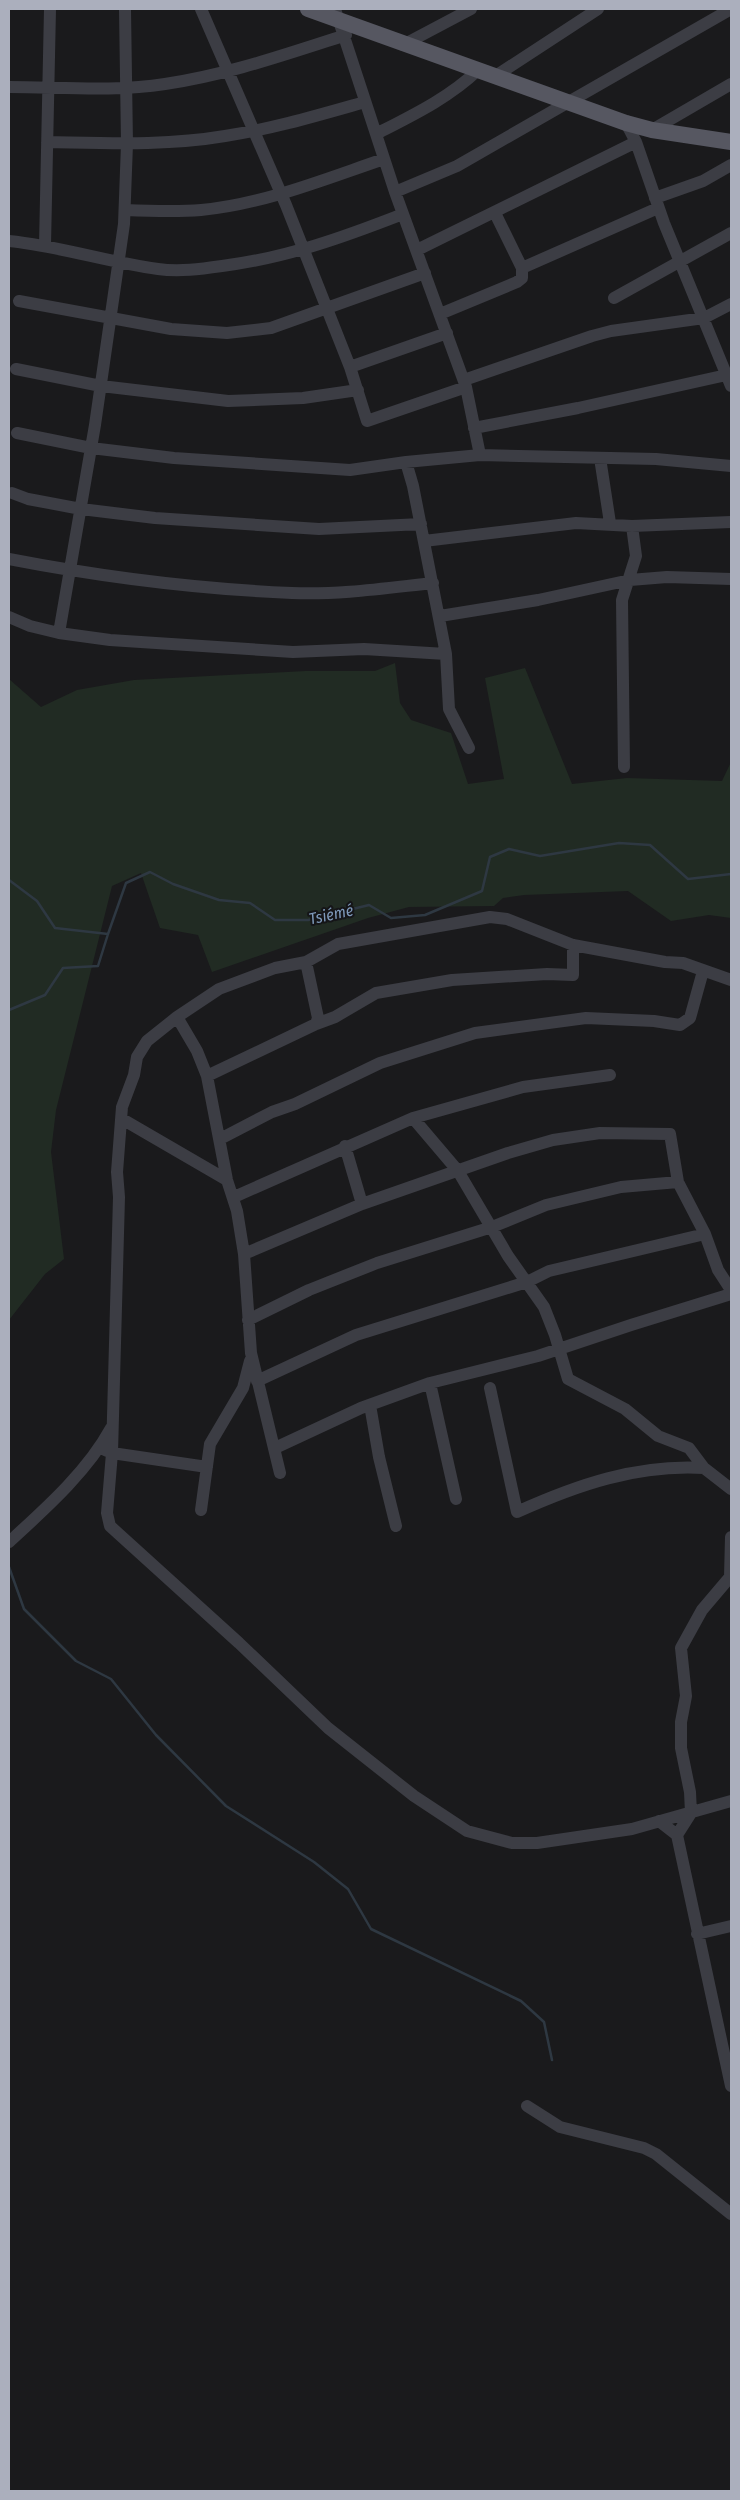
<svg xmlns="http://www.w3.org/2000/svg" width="740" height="2500" viewBox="0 0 740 2500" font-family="'Fira Sans Condensed',sans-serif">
  <rect width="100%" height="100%" fill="#1a1a1c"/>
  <path fill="#212b23" d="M395,663L400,703L411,720L451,733L468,784L504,779L485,678L525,668L572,784L627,778L722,781L731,762V918L709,915L671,921L628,891L524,895L503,898L494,906L409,907L368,918L212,972L198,935L160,928L141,873L112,886L56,1110L51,1152L64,1259L45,1274L9,1320V679L41,707L77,690L134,680L306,671H375Z"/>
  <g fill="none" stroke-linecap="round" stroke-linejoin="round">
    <path stroke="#2e3842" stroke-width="2.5" d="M9,880L37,901L55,928L108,934L126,883L150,872L173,884L219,900L250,903L275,920H308L369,905L391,918L425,915L482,891L490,857L509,849L540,856L619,843L650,845L688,879L731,874
      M9,1010L45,995L63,968L98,966L108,934
      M9,1567L24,1609L76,1661L111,1679L156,1735L226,1806L314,1862L348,1889L371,1929L521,2001L544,2022L552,2060"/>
    <path stroke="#3c3d44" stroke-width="12" d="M201,9L286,205L350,367L367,421L466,387
      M335,9L395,192L466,387L480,455
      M403,45L471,9
      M494,77L598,9
      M9,87C60,87 114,92 165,84C227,75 286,54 346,35
      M626,123L636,142L664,223L731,386
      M652,130L731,84
      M376,134C411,116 449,98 478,70
      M47,142C106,143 166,146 225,136C272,129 319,115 365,102
      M395,192L457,166L731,9
      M655,198L703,181L731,165
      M125,210C150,211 176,212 201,210C264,204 325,179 384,159
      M9,241C59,246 107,262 158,269C179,272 201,269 222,266C286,258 344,237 403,214
      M45,245L50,9
      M417,250L636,142
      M522,268L658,208
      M614,298L731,233
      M19,301L171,329L227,333L271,328L425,273
      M440,314L517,282L522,278V268L495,213
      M350,367L447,333
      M16,369L101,386L228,401L303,398L358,390
      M464,380L592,336L611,331L704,318L731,304
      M474,428L578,408L731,374
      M17,433L91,448L174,458L350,470L406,462L480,455L656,459L731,466
      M600,458L610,523
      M406,462L413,486L446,654L449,709L469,748
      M12,493L28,499L81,509L155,518L319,529L421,524
      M424,541L576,523L632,526L731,522
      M9,559C102,577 198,589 292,593C339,595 386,588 433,583
      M440,616L538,600L630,580L667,577L731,579
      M9,617L30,626L59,633L110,640L293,652L364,649L446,654
      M59,633L95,425L124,224L127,144L125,9
      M624,767L622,600L636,556L632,526
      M731,980L683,963L665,962L573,945L507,919L490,917L338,944L306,962L275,968L219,989L177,1017L147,1041L137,1057L134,1075L122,1107L117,1172L119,1197L112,1453L107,1513L110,1526L239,1643L328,1728L414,1796L467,1831L512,1843H537L632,1829L731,1801
      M177,1017L197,1051L207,1076L227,1180L237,1211L244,1254L251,1353L280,1473
      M316,1024L335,1017L376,993L452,980L547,974L573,975V945
      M207,1076L316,1024L318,1018L306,962
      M413,1118L458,1171L508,1256L544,1307L555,1335L568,1379L625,1409L658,1436L689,1448L704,1468L731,1489
      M122,1119L227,1180
      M220,1139L272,1112L295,1104L380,1063L475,1033L586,1018L654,1021L680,1025L690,1018L703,971
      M345,1146L362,1204
      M234,1197L413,1118L523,1087L610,1075
      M244,1254L362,1204L508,1153L553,1140L600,1133L670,1134L678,1182L705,1234L718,1270L731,1290
      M248,1320L309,1290L377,1263L492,1227L546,1205L621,1187L678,1182
      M257,1381L356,1335L527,1282L549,1271L705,1234
      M430,1383L456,1499
      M490,1388L517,1512C577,1485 637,1464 704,1468
      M370,1405L379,1457L396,1526
      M275,1448L361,1408L430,1383L538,1356L631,1325L731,1294
      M105,1450L112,1453L207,1467
      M201,1510L210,1444L243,1388L250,1361
      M9,1542C45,1509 87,1472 111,1428
      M659,1821L677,1835L731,2086
      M677,1835L691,1813L690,1792L681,1748V1722L686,1696L681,1648L702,1610L730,1577L731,1537
      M697,1934L731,1926
      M527,2106L560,2127L644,2148L656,2154L731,2214"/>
    <path stroke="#565761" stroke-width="16" d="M308,9L626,123L652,130L731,142"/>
  </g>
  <g text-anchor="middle" stroke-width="4" stroke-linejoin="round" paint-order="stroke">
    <g font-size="16" font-style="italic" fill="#7f9abb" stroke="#151518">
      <text transform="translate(331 914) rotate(-12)" y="6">Tsiémé</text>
    </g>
  </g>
  <rect width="740" height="2500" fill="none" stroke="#abafbd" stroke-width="20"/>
</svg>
